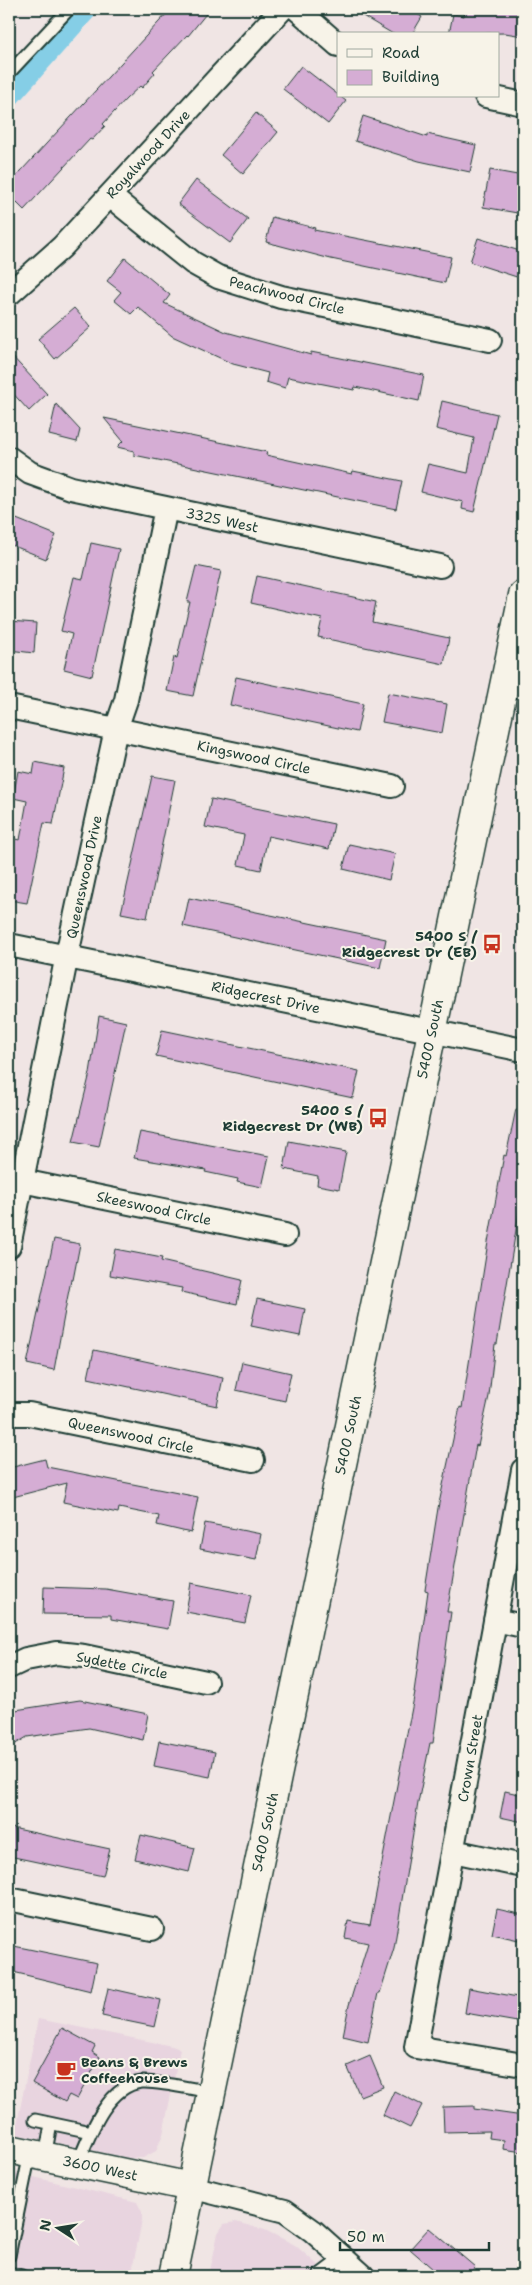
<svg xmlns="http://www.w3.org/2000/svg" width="532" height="2285" viewBox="0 0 532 2285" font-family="'Shantell Sans',sans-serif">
  <rect width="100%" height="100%" fill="#f0e5e4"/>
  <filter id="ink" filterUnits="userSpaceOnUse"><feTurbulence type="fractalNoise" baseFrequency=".02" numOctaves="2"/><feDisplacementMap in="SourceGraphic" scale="10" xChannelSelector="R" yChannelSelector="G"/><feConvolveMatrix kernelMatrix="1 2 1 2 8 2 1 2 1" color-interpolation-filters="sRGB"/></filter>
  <g filter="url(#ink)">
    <path fill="#e8d4df" d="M38,2019L172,2046L180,2049L163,2134L156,2151L143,2158H130L15,2134Z
      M9,2171L137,2202L142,2212V2220L131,2276H9Z
      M236,2222L265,2230L295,2245L330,2276H209L218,2233L224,2224Z"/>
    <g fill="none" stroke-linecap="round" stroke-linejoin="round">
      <path stroke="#85cee6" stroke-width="21" d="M9,97L87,9"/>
    </g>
    <path fill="#d5add4" stroke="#1f3d34" d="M171,9H210L188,36L187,35L153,71L155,73L142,88L140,86L126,99L103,124L105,126L92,140L90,139L24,210L9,195V184Z
      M351,9H409L422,17L412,34H393Z
      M466,9H523V36L505,33L449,34L453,14L464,16Z
      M301,66L346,101L328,124L283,89Z
      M256,113L278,132L243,174L221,155Z
      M363,116L427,137V134L476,145L470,172L419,161L355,141Z
      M490,170L523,176V214L483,207Z
      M196,180L248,219L230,243L178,204Z
      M272,217L315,228L314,230L451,257L445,283L331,259L266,242Z
      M478,238L523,252V279L470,262Z
      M125,258L170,295L164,303L226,332L311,355V352L424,375L419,401L355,387L354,390L288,377L285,388L266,382L268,373L233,364L172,336L138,307L131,314L114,300L121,292L107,281Z
      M74,308L91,327L55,359L38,339Z
      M9,353L47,394L29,411L9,389Z
      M442,401L497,414L474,512L462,509L463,502L421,492L428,464L468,473L474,438L436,429Z
      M56,404L80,430L77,442L49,435Z
      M104,418L267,452L266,455L352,474L353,471L402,481L396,509L134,455V451L117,447L123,441Z
      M9,516L56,535L46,559L9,544Z
      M91,543L119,549L92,676L64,669L72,634L61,631L74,577L83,579Z
      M196,566L221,571L193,696L167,691L174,657L177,658L190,602H187Z
      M257,576L376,602L372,622L449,638L444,664L318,637L322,619L251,603Z
      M9,621L36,623L34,653L9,650Z
      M236,677L363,704L357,732L230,705Z
      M388,693L447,704L442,733L382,722Z
      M35,762L64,768L53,824L44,823L27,903L9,900V838L20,840L27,801L13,798L18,771L33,774Z
      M152,776L175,780L147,918L121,913Z
      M211,799L334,824L329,849L268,836L261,870L238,865L244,835L205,827Z
      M349,844L395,854L389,880L343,869Z
      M189,898L386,939L380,968L183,926Z
      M99,1016L126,1022L99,1147L73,1142L90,1073Z
      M162,1030L359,1071L353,1098L156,1056Z
      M516,1109L523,1110V1188L497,1344H495L489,1396L478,1446L476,1445L447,1612H451L433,1743H430L418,1803L394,1948L380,1993H378L368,2042L343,2036L349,2005L368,1943L345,1938L348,1921L370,1925L415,1692H414L428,1591L425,1590L438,1508L460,1407L462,1408L488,1242L504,1155L506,1156Z
      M140,1132L269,1156L262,1187L237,1182L238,1179L205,1172L206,1170L134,1158Z
      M289,1141L346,1152L339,1189L317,1185L318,1176L284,1169Z
      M54,1239L80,1244L73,1280H71L67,1300L54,1370L27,1364Z
      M115,1249L162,1258L161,1261L242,1280L237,1304L181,1292L182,1288L110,1275Z
      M257,1299L305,1309L300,1336L251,1326Z
      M94,1350L223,1378L217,1406L88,1378Z
      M242,1362L291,1373L285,1401L236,1390Z
      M45,1459L47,1467L198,1497L191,1533L157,1525L159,1516L119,1508L118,1513L63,1502L67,1483L9,1498V1468Z
      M205,1523L261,1534L256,1560L200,1549Z
      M191,1583L251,1595L245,1623L186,1612Z
      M44,1587L106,1589L173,1601L168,1629L111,1619V1615L43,1614Z
      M80,1700L148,1714L143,1740L89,1728L27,1737L9,1748V1711Z
      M159,1741L215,1752L210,1777L154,1766Z
      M505,1791L523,1795V1822L500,1817Z
      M12,1828L110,1849L103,1876L9,1856Z
      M141,1835L195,1848L189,1872L135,1859Z
      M497,1909L523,1915V1941L492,1934Z
      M9,1945L97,1963L91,1991L9,1971Z
      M108,1988L161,2000L155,2027L102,2016Z
      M469,1988L523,1998V2023L465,2013Z
      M62,2028L95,2046L92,2052L100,2057L77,2099L69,2095L65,2102L32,2083Z
      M370,2056L383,2087L360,2096L347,2066Z
      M394,2091L422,2105L410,2128L383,2115Z
      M474,2106V2109L523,2116V2152L503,2149L504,2140L489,2138L490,2131L444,2132L443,2107Z
      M429,2228L475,2267L467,2276H441L410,2249Z"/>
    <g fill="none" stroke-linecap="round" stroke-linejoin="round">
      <defs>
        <path id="service" d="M9,73L69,9
          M35,2120L91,2132
          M45,2157L51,2124
          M78,2163C89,2136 107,2085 142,2082C160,2081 192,2089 211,2092
          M9,2256L30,2153
          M9,2273L22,2276
          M318,2276L342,2258"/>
        <path id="minor" d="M297,9L338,45
          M486,96L523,104
          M110,196L193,263L218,277L281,297L490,340
          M9,294L62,247L282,9
          M9,458L30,473L71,488L440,566
          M9,707L392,786
          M9,945L523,1050
          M9,1180L22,1181L285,1235
          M9,1246L67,955L116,729L126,700L166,508
          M9,1414H29L253,1460
          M523,1470L416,2047L523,2065
          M495,1620L523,1626
          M9,1667L26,1659L57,1653L84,1656L206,1682
          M453,1851L523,1866
          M9,1899L152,1929
          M191,2187L285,2211L313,2231L363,2276"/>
        <path id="tertiary" d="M9,2149L191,2187"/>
        <path id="primary" d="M173,2276L523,595"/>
      </defs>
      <use href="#service" stroke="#1f3d34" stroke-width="15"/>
      <use href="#minor" stroke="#1f3d34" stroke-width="26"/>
      <use href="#tertiary" stroke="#1f3d34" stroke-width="31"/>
      <use href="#primary" stroke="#1f3d34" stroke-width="31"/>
      <use href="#service" stroke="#f7f3e8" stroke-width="11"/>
      <use href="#minor" stroke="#f7f3e8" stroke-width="22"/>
      <use href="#tertiary" stroke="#f7f3e8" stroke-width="28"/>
      <use href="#primary" stroke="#f7f3e8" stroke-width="28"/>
    </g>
  </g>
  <defs>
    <symbol id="bus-bare" viewBox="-9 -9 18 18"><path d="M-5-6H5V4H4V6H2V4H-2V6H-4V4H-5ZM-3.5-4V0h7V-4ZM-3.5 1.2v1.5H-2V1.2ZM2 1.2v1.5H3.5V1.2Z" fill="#c8321e" stroke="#f7f3e8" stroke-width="2.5" paint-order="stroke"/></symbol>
    <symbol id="cafe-bare" viewBox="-9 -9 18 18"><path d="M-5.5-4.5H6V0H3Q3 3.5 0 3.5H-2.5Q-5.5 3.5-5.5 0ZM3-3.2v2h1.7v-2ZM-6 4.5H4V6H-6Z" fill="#c8321e" stroke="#f7f3e8" stroke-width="2.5" paint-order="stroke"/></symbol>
  </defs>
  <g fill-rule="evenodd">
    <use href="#bus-bare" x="478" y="930" width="28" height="28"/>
    <use href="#bus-bare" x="364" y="1104" width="28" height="28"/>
    <use href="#cafe-bare" x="52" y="2056" width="28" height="28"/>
  </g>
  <g text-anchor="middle" stroke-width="4" stroke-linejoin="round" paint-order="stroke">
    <g font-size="14" fill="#1f3d34" stroke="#f7f3e8">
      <text transform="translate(148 154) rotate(-47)" y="5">Royalwood Drive</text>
      <text transform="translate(287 295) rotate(14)" y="5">Peachwood Circle</text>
      <text transform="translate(222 520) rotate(12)" y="5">3325 West</text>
      <text transform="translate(254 757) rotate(12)" y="5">Kingswood Circle</text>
      <text transform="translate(84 877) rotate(-78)" y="5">Queenswood Drive</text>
      <text transform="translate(266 997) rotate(12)" y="5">Ridgecrest Drive</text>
      <text transform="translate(430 1039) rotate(-78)" y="5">5400 South</text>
      <text transform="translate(154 1208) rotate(12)" y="5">Skeeswood Circle</text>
      <text transform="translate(131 1435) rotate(12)" y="5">Queenswood Circle</text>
      <text transform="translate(348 1435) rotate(-78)" y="5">5400 South</text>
      <text transform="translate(122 1665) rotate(11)" y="5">Sydette Circle</text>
      <text transform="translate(470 1758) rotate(-80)" y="5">Crown Street</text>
      <text transform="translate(265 1832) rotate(-78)" y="5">5400 South</text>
      <text transform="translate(100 2168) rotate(12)" y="5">3600 West</text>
    </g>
    <g font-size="14" font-weight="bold" fill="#1f3d34" stroke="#f7f3e8" text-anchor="end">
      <text x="477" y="941">5400 S /<tspan x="477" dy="16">Ridgecrest Dr (EB)</tspan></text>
      <text x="363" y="1115">5400 S /<tspan x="363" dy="16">Ridgecrest Dr (WB)</tspan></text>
      <text x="81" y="2067" text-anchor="start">Beans &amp; Brews<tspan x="81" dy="16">Coffeehouse</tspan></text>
    </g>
  </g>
  <rect width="532" height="2285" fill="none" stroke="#f7f3e8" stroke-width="30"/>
  <rect x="15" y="15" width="502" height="2255" fill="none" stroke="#1f3d34" stroke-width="2" filter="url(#ink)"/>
  <rect x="337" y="32" width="162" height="65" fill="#f7f3e8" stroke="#a1aaa0"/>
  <rect x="347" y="49" width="25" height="8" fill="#f7f3e8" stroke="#a1aaa0"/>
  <text x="382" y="58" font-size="15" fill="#1f3d34">Road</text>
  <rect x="347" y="70" width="25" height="15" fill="#d5add4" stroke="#a1aaa0"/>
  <text x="382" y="82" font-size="15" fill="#1f3d34">Building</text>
  <g transform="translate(58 2228) rotate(282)" stroke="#f7f3e8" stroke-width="4" paint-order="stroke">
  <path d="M0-4L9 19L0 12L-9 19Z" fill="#1f3d34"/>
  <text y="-8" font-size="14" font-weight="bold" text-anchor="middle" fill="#1f3d34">N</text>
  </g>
  <path d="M340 2242v8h149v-8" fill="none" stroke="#1f3d34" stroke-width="2.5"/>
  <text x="347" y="2242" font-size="15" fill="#1f3d34" stroke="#f7f3e8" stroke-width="4" paint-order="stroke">50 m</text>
</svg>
